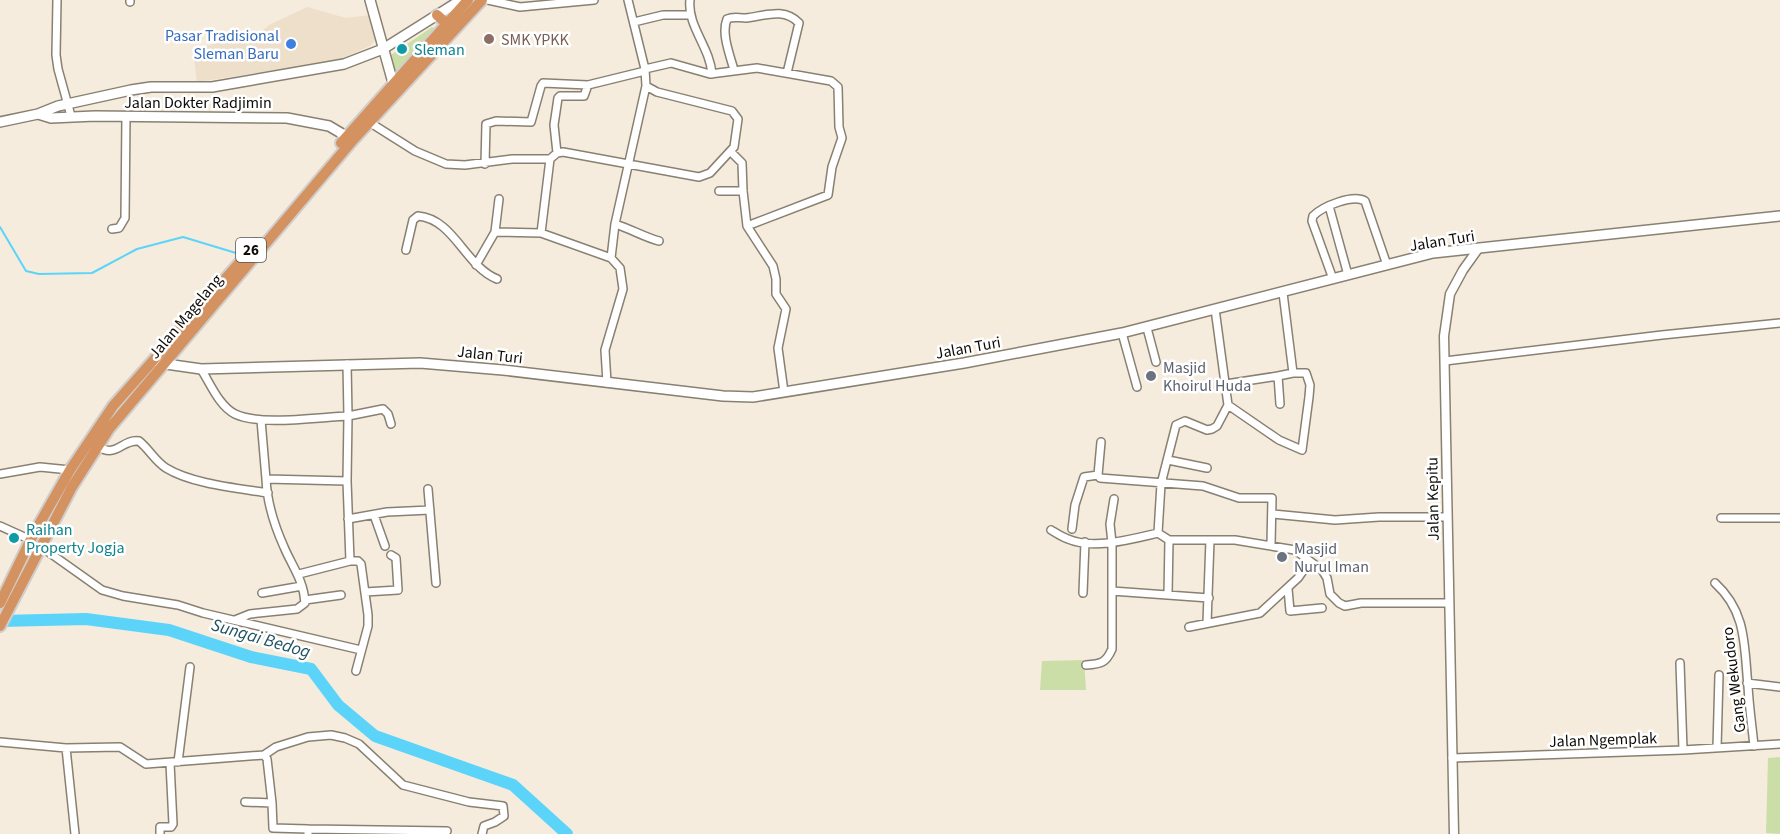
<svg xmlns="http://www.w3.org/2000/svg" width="1780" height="834" viewBox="0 0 1780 834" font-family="'Source Sans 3',sans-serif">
  <rect width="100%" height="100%" fill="#f5ecdd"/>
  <path fill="#eddfca" d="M307,7L346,18L371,15L376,39L370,46L335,61L197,82L193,49L260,33L269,25Z"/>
  <path fill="#ccdea8" d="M432,27L436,30L398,71H395L390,57L391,55Z
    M1084,660L1086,690H1040L1042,661Z
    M1780,757V834L1766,833L1768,758Z"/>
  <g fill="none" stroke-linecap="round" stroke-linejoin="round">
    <path stroke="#5cd4f9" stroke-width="2" d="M0,227L26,271L39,274L92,273L137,249L183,237L236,253"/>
    <path stroke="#5cd4f9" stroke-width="12" d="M0,621L86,619L169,630L251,657L311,669L338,705L375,736L513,785L567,834"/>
    <defs>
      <path id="minor" d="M57,0L56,55L58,69L71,116
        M488,0L520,7L594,0
        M690,0C687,26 710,47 712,74
        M130,2V0
        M634,22L663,15H689
        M645,69L671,63L710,74L757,68L831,81L838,87L839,127L842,138L832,167L828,195L747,226
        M734,70C730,55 721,34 727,19C734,16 738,18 746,18C764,16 784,7 799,23L787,73
        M369,122L415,151L446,164L465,165L512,159H550L557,153L563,152L699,177L710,173L734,147L738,119L732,111L657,92L646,86L645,69L628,0
        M731,152L742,163L743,191L747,226L773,266L776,279V294L786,309L778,348L784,392
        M557,153L554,125L558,98L560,96H584L588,85L645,71
        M550,159L541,233L611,258L620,268L623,289L605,350L607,383
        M485,164L486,124L496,121L531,122L541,86L543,83L588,85
        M719,191H743
        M1329,206L1348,275
        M615,224C631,229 644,237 659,241
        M112,229L119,228L125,218L126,116
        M495,232L541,233
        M406,250L413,220L418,216C454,219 465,266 497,279
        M611,258L615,224L646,86
        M476,265L495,232L499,199
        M1333,279L1312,221L1313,216C1323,206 1353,194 1365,201L1387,265
        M1147,328L1156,362
        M1122,333L1137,387
        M1445,361L1662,335L1780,323
        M201,369C210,383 219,406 235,414C260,426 319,417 348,416L347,364
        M1278,376L1293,373L1283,293
        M1226,384L1278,376L1280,404
        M1228,405L1279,440L1302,450L1309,397L1310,385L1306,373H1293
        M261,420L266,479L347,481L348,416L383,409L388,414L391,424
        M1101,442L1098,475L1100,478L1203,486L1239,498H1272L1271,545
        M97,446C117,459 121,439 139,441C149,449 155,461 166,468C192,484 237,488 268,493
        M1168,460L1207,468
        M0,474L40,467L70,470
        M347,481L350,561
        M428,489L436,583
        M1273,514L1335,520L1379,517H1447
        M374,515L385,546
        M1721,518H1780
        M348,519L387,512L430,510
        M0,526L31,540
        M1072,529L1075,505L1084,477L1098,475
        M1051,530C1056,533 1062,537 1068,539C1093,550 1132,539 1158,533L1169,540H1235L1295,550L1322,570L1327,578L1330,594L1339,603L1345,606L1361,603H1448
        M1158,533L1161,484L1176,425L1185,421L1207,430L1212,429L1217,426L1228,405L1215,309
        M40,546L102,590L123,596L178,605L203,613L361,650
        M299,574L350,561H358L361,564L368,615V626L356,671
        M1715,583C1747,612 1744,646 1748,686C1749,706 1752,726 1754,746
        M1288,589L1290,611L1322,608
        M1112,591L1209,598
        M365,592L398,590L396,558L391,555
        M262,593L302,586
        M1083,593L1085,542
        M1168,595L1169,540
        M305,600L341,595
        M235,620L250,614L297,609L305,603C304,581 292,566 284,547C275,527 267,501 266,479
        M1207,623L1210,540
        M1189,627L1260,613L1298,578L1310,561
        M1680,663L1683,750
        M1086,665C1101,664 1106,663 1112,649V543L1110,524L1114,499
        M1747,683L1780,687
        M0,742L66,748L120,747L146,764L264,755L267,759L272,803L273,828L308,829V834
        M66,748L75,834
        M1717,748L1719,675
        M264,755L276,747L308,737L331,735L345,738L359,744L403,785L469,802L503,806L504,816L495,822L484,826L482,834
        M1452,758L1683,750L1780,744
        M178,762L190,667
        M245,802L272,803
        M308,829L447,831
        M160,834V827H171L173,824L170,763"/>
      <path id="tertiary" d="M1454,834L1444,336L1450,294L1463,270L1478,249"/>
      <path id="secondary" d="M370,0L393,83
        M38,114L58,106L131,90L151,87H212L344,64L383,49L461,0
        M0,122L38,114L51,118L95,116L287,118L329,126L351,139
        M159,363L201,369L420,363L503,370L723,396L753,397L964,363L1122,333L1433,253L1780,216"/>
      <path id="trunk" d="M437,15L447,24
        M341,143L468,0
        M0,603L33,535L70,470L113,406L256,244
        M0,626L72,487L109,429L353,140L482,0"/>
    </defs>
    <use href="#minor" stroke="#888072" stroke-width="10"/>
    <use href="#tertiary" stroke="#888072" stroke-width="11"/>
    <use href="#secondary" stroke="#888072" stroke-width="12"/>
    <use href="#trunk" stroke="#cfcecd" stroke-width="14"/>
    <use href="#minor" stroke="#fff" stroke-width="7"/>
    <use href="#tertiary" stroke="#fff" stroke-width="8"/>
    <use href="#secondary" stroke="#fff" stroke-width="9"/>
    <use href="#trunk" stroke="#d49260" stroke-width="10"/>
  </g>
  <circle fill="#8d6e63" stroke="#fff" stroke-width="2" cx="489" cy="39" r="6"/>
  <circle fill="#3f7fe0" stroke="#fff" stroke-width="2" cx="291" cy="44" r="6"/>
  <g fill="#0f9aa8" stroke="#fff" stroke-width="2">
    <circle cx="402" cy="49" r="6"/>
    <circle cx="14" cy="538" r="6"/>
  </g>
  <g fill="#6b7280" stroke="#fff" stroke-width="2">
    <circle cx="1151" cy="376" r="6"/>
    <circle cx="1282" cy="557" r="6"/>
  </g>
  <g text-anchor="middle" stroke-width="5" stroke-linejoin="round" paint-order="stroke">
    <rect fill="#fff" stroke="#565451" stroke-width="1.5" x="236" y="238" width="30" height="24" rx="4.5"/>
    <g font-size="15" font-weight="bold" fill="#0e0b07">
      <text x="251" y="255">26</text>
    </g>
    <g font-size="16" fill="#366cbe" stroke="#fff" text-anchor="end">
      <text x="279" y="41">Pasar Tradisional<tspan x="279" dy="18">Sleman Baru</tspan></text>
    </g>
    <g font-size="16" fill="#785e54" stroke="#fff" text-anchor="start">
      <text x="501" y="45">SMK YPKK</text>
    </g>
    <g font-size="16" fill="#0d838f" stroke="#fff" text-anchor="start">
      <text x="414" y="55">Sleman</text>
      <text x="26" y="535">Raihan<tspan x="26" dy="18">Property Jogja</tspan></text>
    </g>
    <g font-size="16" fill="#0e0b07" stroke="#fff">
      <text x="198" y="108">Jalan Dokter Radjimin</text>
      <text transform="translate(1442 240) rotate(-9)" y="6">Jalan Turi</text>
      <text transform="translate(185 316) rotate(-50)" y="6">Jalan Magelang</text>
      <text transform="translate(968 347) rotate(-10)" y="6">Jalan Turi</text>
      <text transform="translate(490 354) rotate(6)" y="6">Jalan Turi</text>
      <text transform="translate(1432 499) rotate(-91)" y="6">Jalan Kepitu</text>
      <text transform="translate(1733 680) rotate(-97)" y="6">Gang Wekudoro</text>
      <text transform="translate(1603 739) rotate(-2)" y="6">Jalan Ngemplak</text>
    </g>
    <g font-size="16" fill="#5b616d" stroke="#fff" text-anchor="start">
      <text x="1163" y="373">Masjid<tspan x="1163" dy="18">Khoirul Huda</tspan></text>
      <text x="1294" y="554">Masjid<tspan x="1294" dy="18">Nurul Iman</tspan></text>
    </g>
    <g font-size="18" font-style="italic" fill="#1e5161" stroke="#fff">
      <text transform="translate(261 638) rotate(16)" y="6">Sungai Bedog</text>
    </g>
  </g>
</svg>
